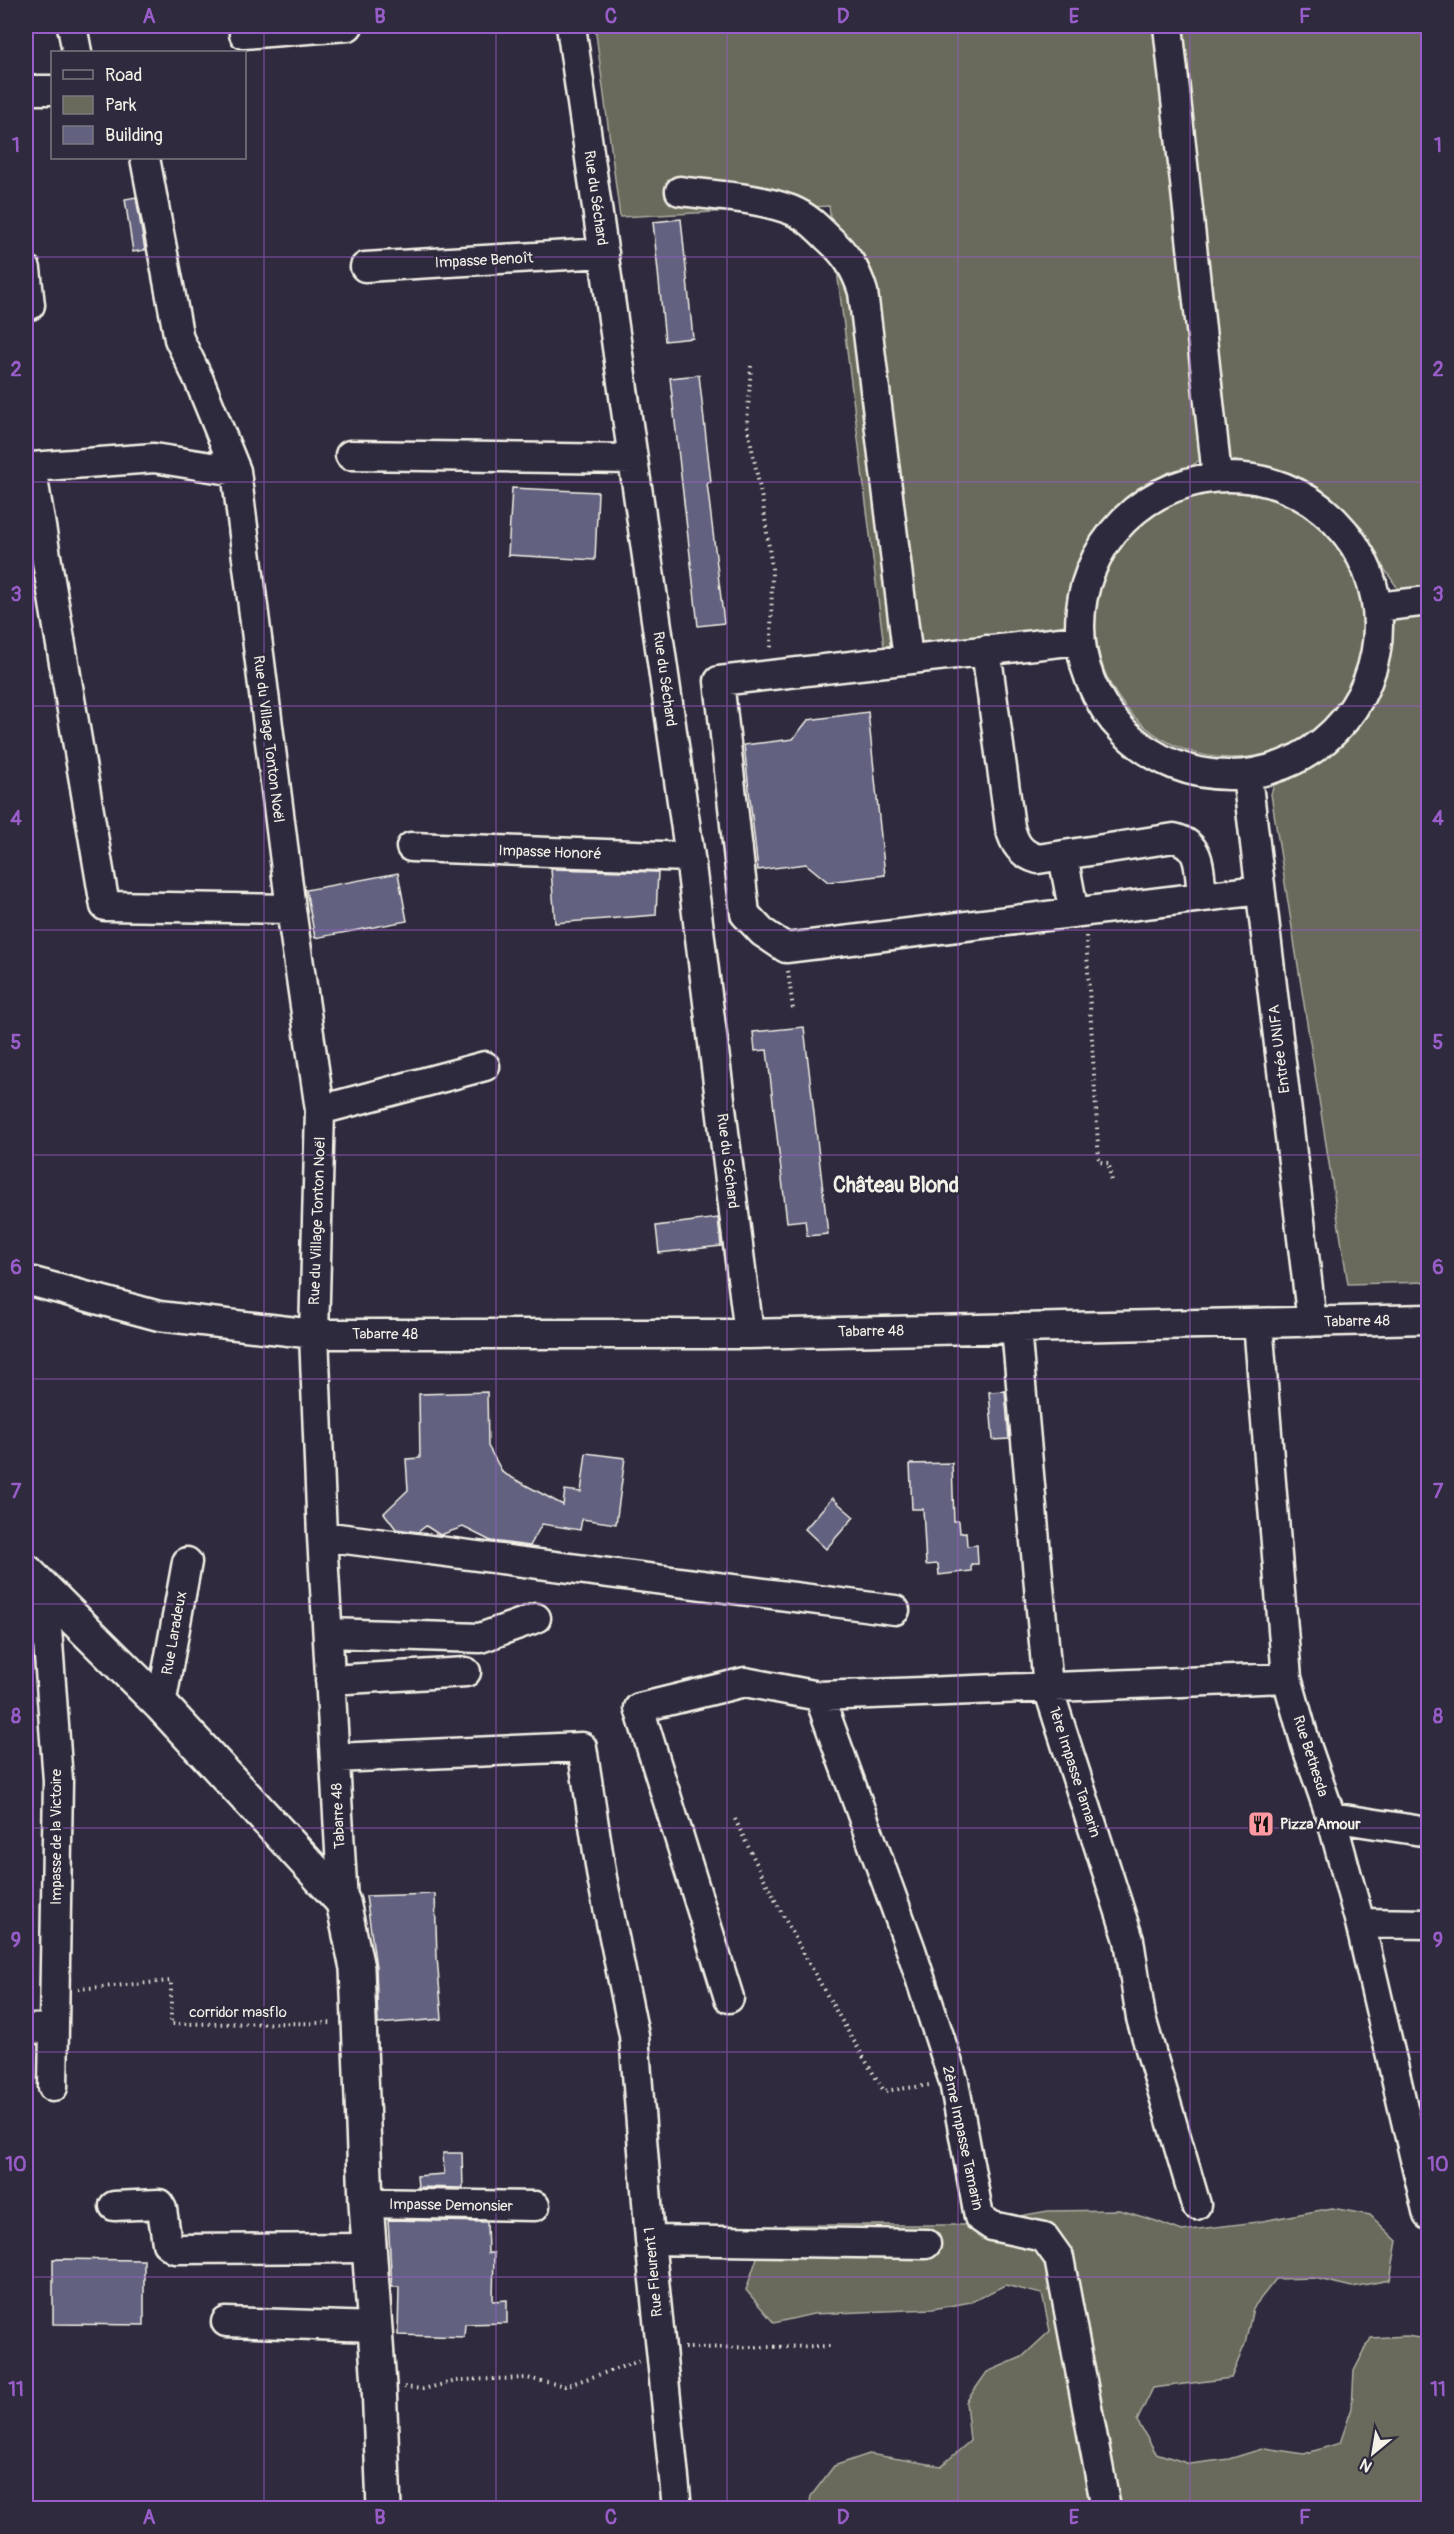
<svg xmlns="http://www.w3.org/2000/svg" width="1454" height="2534" viewBox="0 0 1454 2534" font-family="Pangolin,sans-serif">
  <rect width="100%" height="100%" fill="#2f2a3d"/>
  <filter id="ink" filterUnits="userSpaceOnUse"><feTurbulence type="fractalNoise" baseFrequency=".0167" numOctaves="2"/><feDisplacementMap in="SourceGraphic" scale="12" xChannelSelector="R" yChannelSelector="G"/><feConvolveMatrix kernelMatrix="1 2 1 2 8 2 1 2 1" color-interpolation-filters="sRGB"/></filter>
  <g filter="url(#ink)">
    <path fill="#696a5c" stroke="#aeaea2" stroke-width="1.5" d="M595,26H1157L1203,458L1140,501L1091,554L1065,626L884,647L829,206L620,217Z
      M1174,26H1428V593L1403,596L1350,519L1292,475L1221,457Z
      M1095 621a137 137 0 1 1 274 0a137 137 0 1 1-274 0Z
      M1428,609V1282L1348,1284L1271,794L1277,775L1290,762L1334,744L1365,698L1379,665L1383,637L1390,622L1409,611Z
      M1332,2208L1370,2215L1397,2241L1390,2280L1352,2287L1314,2278L1276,2279L1253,2308L1245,2344L1231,2378L1153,2388L1137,2421L1156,2453L1190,2464L1229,2459L1265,2448L1304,2454L1340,2443L1352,2408L1354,2371L1371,2338L1406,2336L1428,2339V2508H809L811,2496L834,2466L869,2454L941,2466L970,2441L966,2402L987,2372L1022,2357L1050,2331L1042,2294L1005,2285L971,2302L933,2309L813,2314L774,2323L746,2290L763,2240L787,2225H967L1048,2211L1120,2210L1156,2221L1182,2231L1257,2222Z"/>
    <path fill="#626280" stroke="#f4f1e8" stroke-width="1.5" d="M136,197L145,250L133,252L125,199Z
      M681,219L693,338L665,341L653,222Z
      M699,375L711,482L707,483L724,623L698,626L670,378Z
      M512,488L598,492L595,560L508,555Z
      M868,712L885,875L828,882L806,864L758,870L744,745L793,739L808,720Z
      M551,869L658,872L656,915L555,923Z
      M398,873L407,921L315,938L306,890Z
      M804,1027L828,1234L807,1236L805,1220L787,1222L767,1050L755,1051L753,1032Z
      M718,1218L721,1246L659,1253L656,1226Z
      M1005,1391L1009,1439L993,1440L989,1392Z
      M487,1392L488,1446L503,1473L563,1505L565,1490L581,1492L586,1453L625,1458L616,1524L582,1519L580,1530L542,1524L530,1546L491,1541L463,1527L440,1535L426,1526L418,1532L396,1529L384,1513L408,1490L406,1459L420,1458L419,1394Z
      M952,1463L954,1521H959L960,1533L966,1532L967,1546L977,1545L978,1564H971V1571L939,1575L938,1564L926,1565L923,1509H912L910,1464Z
      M832,1498L854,1517L826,1549L805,1529Z
      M435,1894L437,1957L442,2019L378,2024L376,1967L366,1896Z
      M443,2153H462L463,2188L418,2187L417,2176L444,2174Z
      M388,2220L487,2222L488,2253H494L493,2301L507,2300V2323L465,2324L464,2337L398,2335L399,2287H392Z
      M53,2259L144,2260V2325L53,2324Z"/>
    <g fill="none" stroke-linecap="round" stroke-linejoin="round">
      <defs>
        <path id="minor" d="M72,26L77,52
          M571,26L690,857L749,1334
          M1168,26L1217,476
          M244,34L348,26
          M26,90H52
          M145,158L179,339L199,380L236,471L291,909L320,1110L314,1334L322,1536L343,1902
          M680,191C716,196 757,197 791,210C806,216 817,227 828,238C846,254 856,269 863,292L908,659
          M365,267L604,253
          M26,269L30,305
          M350,455L633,459
          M236,471L154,458L31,467L105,906L291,909
          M1080 626a149 149 0 1 1 298 0a149 149 0 1 1-298 0Z
          M1378,607L1428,601
          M1078,640L719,681L745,914L762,932L786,948L1260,890
          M986,650L1010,827C1014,844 1021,854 1038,859L1174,838C1203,845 1199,872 1202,897
          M1247,776L1312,1322
          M411,847L690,857
          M1063,856L1074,913
          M320,1110L485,1066
          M26,1280L159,1316L314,1334H749L1428,1319
          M1258,1323L1287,1678L1306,1745L1331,1817L1360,1923L1428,2215
          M1016,1328L1048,1688L1129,1940L1141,2018L1196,2205
          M322,1536L895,1610
          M44,1587L58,1781L53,2087
          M328,1633L480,1638L536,1618
          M330,1680L466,1672
          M819,1696L911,1950L954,2082L979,2217L992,2226L1044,2237L1059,2258L1106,2508
          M161,1705L187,1562
          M335,1758L582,1747L602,1878L634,2035L650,2240L677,2508
          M1331,1817L1428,1832
          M1360,1923L1428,1924
          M729,1998L639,1708L745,1682L819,1696L1287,1678
          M26,2029L53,2028
          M366,2203L535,2206
          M114,2206L159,2204L162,2209L167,2243L175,2249L369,2248
          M650,2240L926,2244
          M226,2322L375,2327"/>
        <path id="major" d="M26,1571L161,1705L343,1902L357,1968L366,2203L379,2385L384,2508"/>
      </defs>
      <use href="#minor" stroke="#f4f1e8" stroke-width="33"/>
      <use href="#major" stroke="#f4f1e8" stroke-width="38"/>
      <path stroke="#f4f1e8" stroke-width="4" stroke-dasharray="1.5 4.5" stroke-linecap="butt" d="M751,366L747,424L763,504L772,569L771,650
        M1086,936L1099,1162L1109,1163L1111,1184
        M788,971L793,1009
        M735,1819C779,1913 830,2003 884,2091L930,2085
        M78,1989L171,1981V2024L334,2023
        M684,2348L834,2346
        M404,2387L423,2389L461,2380L527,2378L565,2386L640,2361"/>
      <use href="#minor" stroke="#2f2a3d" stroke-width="28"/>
      <use href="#major" stroke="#2f2a3d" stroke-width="33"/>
    </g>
  </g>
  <path fill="none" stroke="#995dc9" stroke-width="1.5" stroke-opacity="0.55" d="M264,26V2508M496,26V2508M727,26V2508M958,26V2508M1190,26V2508M26,257H1428M26,482H1428M26,706H1428M26,930H1428M26,1155H1428M26,1379H1428M26,1604H1428M26,1828H1428M26,2052H1428M26,2277H1428"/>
  <defs>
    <symbol id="restaurant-square" viewBox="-11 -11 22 22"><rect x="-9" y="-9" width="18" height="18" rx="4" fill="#ff9aa2" stroke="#2f2a3d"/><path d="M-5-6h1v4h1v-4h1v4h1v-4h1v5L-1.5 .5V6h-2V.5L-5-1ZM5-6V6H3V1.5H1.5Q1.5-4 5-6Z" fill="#111"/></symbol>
  </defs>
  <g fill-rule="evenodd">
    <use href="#restaurant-square" x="1246" y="1809" width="30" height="30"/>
  </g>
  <g text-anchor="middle" stroke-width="5" stroke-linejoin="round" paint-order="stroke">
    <g font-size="15" fill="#f4f1e8" stroke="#2f2a3d">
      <text transform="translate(596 198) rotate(82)" y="5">Rue du Séchard</text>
      <text transform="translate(484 260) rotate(-3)" y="5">Impasse Benoît</text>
      <text transform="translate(665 679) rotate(82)" y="5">Rue du Séchard</text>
      <text transform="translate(269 739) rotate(83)" y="5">Rue du Village Tonton Noël</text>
      <text transform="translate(550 852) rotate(2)" y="5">Impasse Honoré</text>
      <text transform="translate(1279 1049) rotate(-97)" y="5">Entrée UNIFA</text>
      <text transform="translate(728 1161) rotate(83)" y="5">Rue du Séchard</text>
      <text transform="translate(317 1221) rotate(-88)" y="5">Rue du Village Tonton Noël</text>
      <text transform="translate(1357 1321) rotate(-1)" y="5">Tabarre 48</text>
      <text transform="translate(871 1331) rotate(-1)" y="5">Tabarre 48</text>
      <text x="385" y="1339">Tabarre 48</text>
      <text transform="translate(174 1633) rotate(-80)" y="5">Rue Laradeux</text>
      <text transform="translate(1311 1756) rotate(72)" y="5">Rue Bethesda</text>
      <text transform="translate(1075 1772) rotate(72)" y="5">1ère Impasse Tamarin</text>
      <text transform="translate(338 1816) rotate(-93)" y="5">Tabarre 48</text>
      <text transform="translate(56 1837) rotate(-90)" y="5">Impasse de la Victoire</text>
      <text x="238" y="2017">corridor masflo</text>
      <text transform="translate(963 2138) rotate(78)" y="5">2ème Impasse Tamarin</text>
      <text transform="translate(451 2205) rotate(1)" y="5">Impasse Demonsier</text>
      <text transform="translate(653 2272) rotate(-95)" y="5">Rue Fleurent 1</text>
    </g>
    <g font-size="15" font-weight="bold" fill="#f4f1e8" stroke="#2f2a3d" text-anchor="start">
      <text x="1280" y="1829">Pizza Amour</text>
    </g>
    <g font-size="21" font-weight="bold" fill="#f4f1e8" stroke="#2f2a3d">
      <text x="896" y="1192">Château Blond</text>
    </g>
  </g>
  <rect width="1454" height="2534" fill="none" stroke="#2f2a3d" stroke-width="66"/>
  <rect x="51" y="51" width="195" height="108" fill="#2f2a3d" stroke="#7e7a81" stroke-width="1.5"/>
  <rect x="63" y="70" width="30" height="9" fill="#2f2a3d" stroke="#7e7a81" stroke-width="1.5"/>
  <text x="105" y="81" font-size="18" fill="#f4f1e8">Road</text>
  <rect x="63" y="96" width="30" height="18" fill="#696a5c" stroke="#7e7a81" stroke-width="1.5"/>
  <text x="105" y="111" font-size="18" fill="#f4f1e8">Park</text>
  <rect x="63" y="126" width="30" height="18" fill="#626280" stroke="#7e7a81" stroke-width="1.5"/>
  <text x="105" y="141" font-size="18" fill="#f4f1e8">Building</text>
  <g transform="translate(1373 2453) rotate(210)" stroke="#2f2a3d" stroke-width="4.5" paint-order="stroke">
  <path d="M0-4.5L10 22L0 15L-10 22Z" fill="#f4f1e8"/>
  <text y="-9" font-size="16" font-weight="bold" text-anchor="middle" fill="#f4f1e8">N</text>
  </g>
  <rect x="33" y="33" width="1388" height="2468" fill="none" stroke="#995dc9" stroke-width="2"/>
  <g font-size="20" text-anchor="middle" font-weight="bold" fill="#995dc9">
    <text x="149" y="23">A</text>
    <text x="380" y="23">B</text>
    <text x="611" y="23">C</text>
    <text x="843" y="23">D</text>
    <text x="1074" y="23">E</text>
    <text x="1305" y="23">F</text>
    <text x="16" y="152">1</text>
    <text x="1438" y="152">1</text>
    <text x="16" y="376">2</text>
    <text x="1438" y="376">2</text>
    <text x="16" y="601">3</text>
    <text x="1438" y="601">3</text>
    <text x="16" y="825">4</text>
    <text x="1438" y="825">4</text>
    <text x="16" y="1049">5</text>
    <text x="1438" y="1049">5</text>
    <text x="16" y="1274">6</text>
    <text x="1438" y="1274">6</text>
    <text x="16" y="1498">7</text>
    <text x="1438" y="1498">7</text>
    <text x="16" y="1723">8</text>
    <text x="1438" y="1723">8</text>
    <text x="16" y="1947">9</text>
    <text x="1438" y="1947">9</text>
    <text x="16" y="2171">10</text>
    <text x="1438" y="2171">10</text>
    <text x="16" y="2396">11</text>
    <text x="1438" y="2396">11</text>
    <text x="149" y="2524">A</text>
    <text x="380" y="2524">B</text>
    <text x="611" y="2524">C</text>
    <text x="843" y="2524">D</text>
    <text x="1074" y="2524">E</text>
    <text x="1305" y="2524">F</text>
  </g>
</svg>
